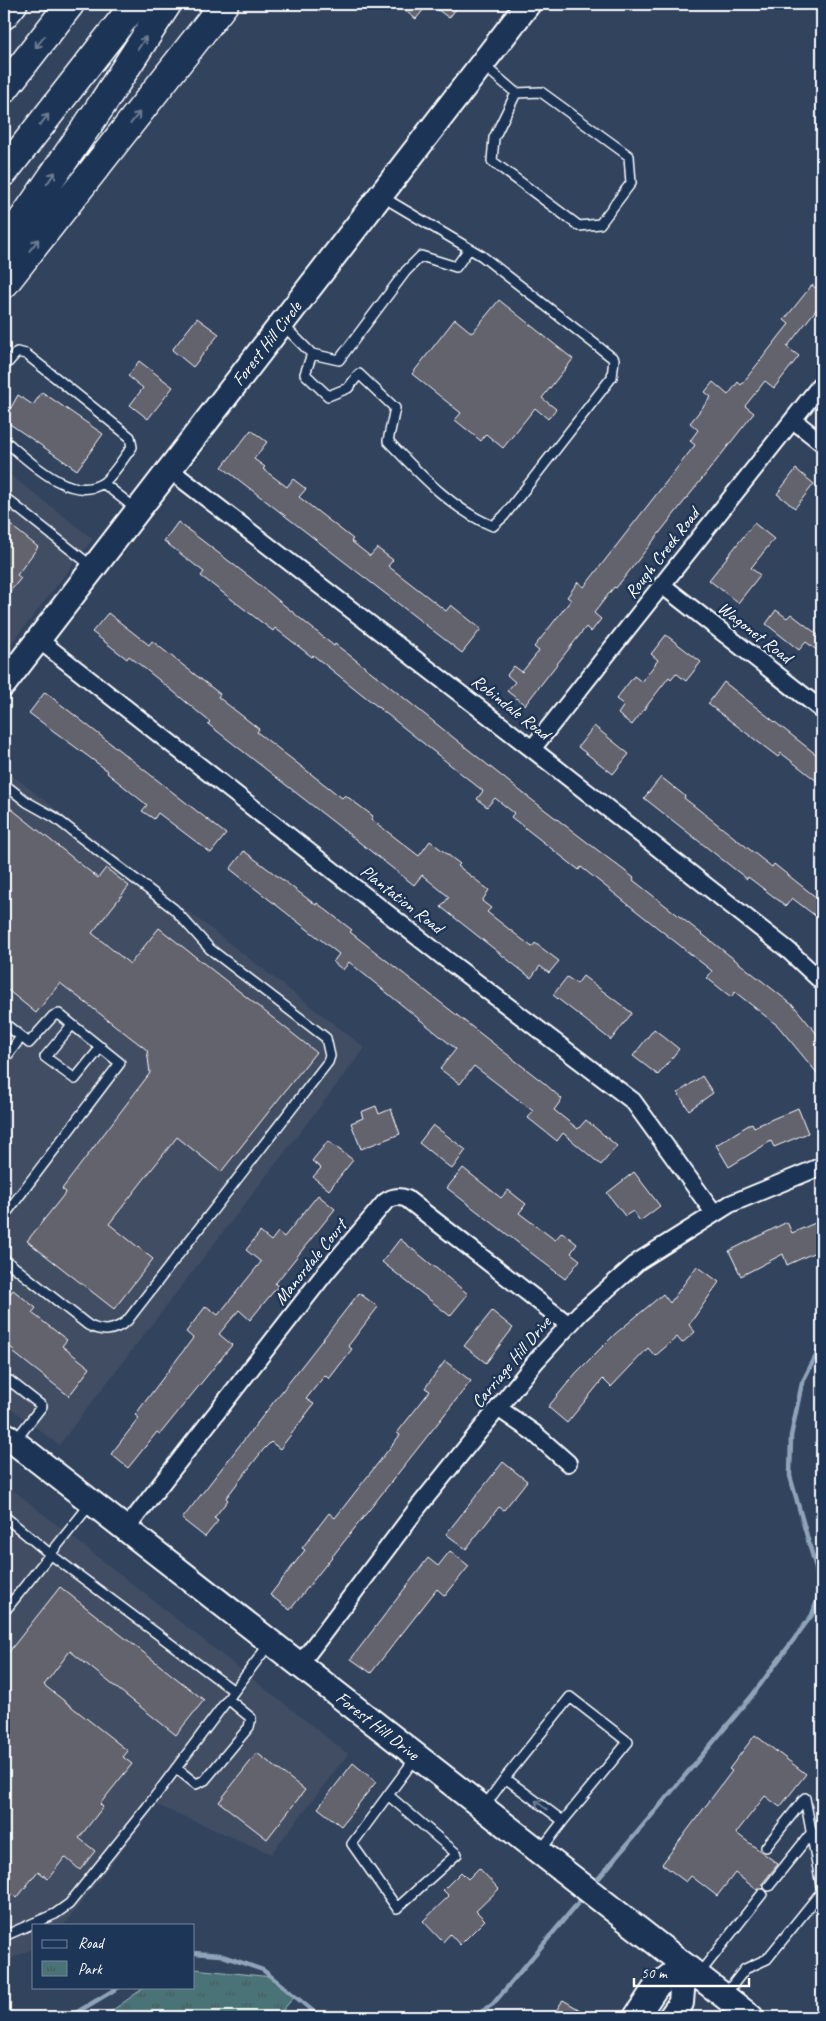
<svg xmlns="http://www.w3.org/2000/svg" width="826" height="2021" viewBox="0 0 826 2021" font-family="Caveat,sans-serif">
  <defs>
    <pattern id="park-tufts" width="24" height="20" patternUnits="userSpaceOnUse" patternTransform="scale(1.25)"><rect width="24" height="20" fill="#4a7377"/><path d="M3 7l-1-3M5 7V3M7 7l1-3M15 17l-1-3M17 17v-4M19 17l1-3" fill="none" stroke="#4b5a5b"/></pattern>
  </defs>
  <rect width="100%" height="100%" fill="#32435e"/>
  <filter id="ink" filterUnits="userSpaceOnUse"><feTurbulence type="fractalNoise" baseFrequency=".02" numOctaves="2"/><feDisplacementMap in="SourceGraphic" scale="10" xChannelSelector="R" yChannelSelector="G"/><feConvolveMatrix kernelMatrix="1 2 1 2 8 2 1 2 1" color-interpolation-filters="sRGB"/></filter>
  <g filter="url(#ink)">
    <path fill="#414d63" d="M4,470L93,539L4,653Z
      M4,769L365,1048L59,1445L4,1403Z
      M4,1483L348,1754L271,1854L157,1805L64,1925H34V1948L4,1962Z"/>
    <path fill="url(#park-tufts)" stroke="#a4b9bb" d="M194,1969L272,1977L294,1997L277,2017H103L145,1987H194Z"/>
    <g fill="none" stroke-linecap="round" stroke-linejoin="round">
      <path stroke="#8fa4b9" stroke-width="4.5" d="M593,1885L751,1697L812,1615L820,1592L816,1568L790,1476L791,1436L802,1383L822,1344
        M194,1953L220,1955L263,1970L320,2017
        M69,2017L119,1987
        M474,2017L493,2004L583,1897"/>
    </g>
    <path fill="#64636e" stroke="#fff" d="M396,4H428L416,19Z
      M430,4H460L449,18Z
      M812,285L822,293V302L787,347L799,356L774,388L765,381L745,406L754,413L616,588L614,587L594,613L601,619L591,632L586,627L525,705L507,691L515,682L507,675L514,666L522,672L539,651L534,647L571,600L567,597L578,582L584,587L695,445L690,441L698,430L690,423L711,397L705,392L713,382L728,395L738,382L741,385L789,324L784,320Z
      M499,300L573,359L542,398L556,409L548,419L535,408L503,448L486,434L481,441L455,420L461,413L412,374L455,319L472,333Z
      M197,318L219,334L193,367L172,350Z
      M139,361L173,387L148,419L130,405L143,388L128,376Z
      M42,392L103,434L77,470L4,420L18,395L33,405Z
      M251,430L267,442L254,459L265,467L263,469L287,487L293,479L306,489L299,497L353,539L351,541L370,556L377,548L393,560L388,566L446,611L451,605L481,629L462,653L222,467Z
      M796,469L814,484L795,508L777,494Z
      M4,520L38,547L17,575L21,578L4,599Z
      M178,522L251,578L334,646L335,644L374,674L519,790L634,878L633,880L794,1006L822,1040V1079L778,1026L735,992L731,997L707,978L712,971L581,867L579,870L511,817L514,813L495,798L487,807L477,799L483,791L313,655L312,657L275,628L273,631L201,576L204,572L164,541Z
      M754,523L774,539L751,568L760,575L738,603L709,580Z
      M776,610L787,618L791,614L822,638V654L806,642L799,650L766,624Z
      M108,613L149,645L152,641L220,694L218,697L259,729L257,732L342,798L345,795L373,816L371,819L419,856L430,841L460,864L458,866L489,890L482,901L491,908L487,912L532,947L535,943L559,961L549,973L540,966L531,978L441,907L449,897L422,875L414,885L208,724L210,722L174,692L129,656L127,659L92,632Z
      M666,635L701,662L686,681L676,673L671,679L669,677L632,725L618,714L624,705L616,699L634,676L642,682L658,660L651,654Z
      M724,682L822,759V785L781,753L778,757L708,704Z
      M45,692L226,834L211,853L158,813L154,819L142,811L147,805L107,773L108,771L29,713Z
      M594,726L629,754L613,774L578,747Z
      M661,777L685,796L684,798L772,867L774,864L822,902V921L792,898L786,906L748,877L747,879L644,798Z
      M4,803L98,878L106,868L129,886L92,933L130,964L159,928L316,1052L221,1172L177,1137L109,1224L153,1259L114,1309L27,1241L66,1192L62,1189L150,1073L147,1050L60,983L36,1013L4,987Z
      M244,851L316,905L317,903L352,930L350,932L544,1083L562,1099L554,1110L578,1129L586,1120L617,1146L601,1165L563,1133L557,1141L528,1118L533,1111L474,1066L460,1084L440,1069L456,1049L349,962L343,970L333,962L339,954L230,869Z
      M583,976L632,1013L611,1040L553,995L567,977L577,984Z
      M654,1029L679,1049L658,1075L633,1056Z
      M702,1076L713,1093L689,1110L678,1093Z
      M376,1106L379,1114L391,1109L400,1134L361,1149L351,1123L363,1118L361,1112Z
      M798,1108L808,1133L774,1147L771,1141L729,1167L716,1145L752,1123L754,1127Z
      M433,1125L466,1150L452,1169L419,1143Z
      M328,1141L353,1160L329,1190L313,1177L321,1168L312,1161Z
      M463,1168L501,1198L508,1190L526,1204L519,1213L555,1240L562,1232L577,1244L571,1253L580,1260L565,1279L447,1188Z
      M634,1172L660,1206L640,1221L633,1211L625,1216L607,1193Z
      M318,1195L335,1209L275,1284L278,1286L250,1320L239,1310L219,1334L232,1345L160,1434L157,1432L128,1468L111,1454L139,1418L135,1415L193,1338L186,1332L206,1306L218,1315L261,1262L246,1250L260,1232L271,1241L278,1232L284,1237Z
      M822,1220V1249L787,1265L783,1254L741,1276L729,1251L787,1222L792,1233Z
      M400,1239L468,1294L450,1316L382,1262Z
      M697,1266L719,1282L689,1325L695,1332L682,1343L677,1337L655,1356L648,1348L611,1387L603,1379L567,1423L548,1407L576,1373L615,1334L663,1294L670,1303Z
      M13,1290L36,1308L32,1313L67,1340L62,1346L90,1368L69,1396L14,1353L15,1351L4,1342V1302Z
      M359,1293L378,1307L348,1346L352,1349L329,1379L325,1375L306,1399L314,1404L280,1449L271,1442L263,1450L226,1498L228,1500L214,1518L218,1521L205,1537L182,1519Z
      M492,1311L513,1328L486,1363L464,1346Z
      M445,1361L471,1381L290,1610L270,1595L305,1550L302,1548L329,1513L335,1518L400,1435L397,1433L430,1391L425,1388Z
      M503,1462L527,1481L504,1510L499,1507L466,1549L446,1534Z
      M450,1551L469,1566L445,1596L437,1589L371,1673L351,1659L428,1558L438,1566Z
      M60,1587L204,1700L176,1735L70,1651L44,1685L128,1751L123,1757L132,1764L100,1804L103,1807L79,1838L95,1851L80,1870L65,1857L48,1879L38,1871L17,1898L4,1888V1658Z
      M755,1735L806,1774L780,1807L765,1796L736,1833L778,1864L757,1890L735,1873L717,1896L691,1876L686,1882L662,1864L732,1771L729,1769Z
      M257,1753L305,1790L267,1839L219,1802Z
      M353,1763L376,1782L341,1826L318,1808Z
      M479,1868L499,1889L476,1911L485,1920L460,1945L450,1934L443,1942L423,1921L449,1896L443,1890L461,1872L468,1879Z
      M563,2000L592,2017H552Z"/>
    <g fill="none" stroke-linecap="round" stroke-linejoin="round">
      <defs>
        <path id="lane" d="M482,64L516,93L494,138L492,161L579,226L600,224L631,183L629,156L541,92L516,93
          M282,324L312,354L305,374L328,396L348,388L359,374L395,408L388,441C418,472 452,510 493,526L504,516L612,377L614,359L482,256L381,196
          M312,354L339,360L406,271L421,256L456,267L469,249
          M4,367L17,352L26,354L130,437L132,447C125,456 112,477 103,483C70,504 27,459 4,440
          M103,483L136,509
          M4,497L94,568
          M4,784L27,802L54,817L174,909L210,949L326,1038L330,1056L328,1062L127,1321C114,1331 103,1333 88,1325L4,1259
          M4,1023L29,1043L53,1016L59,1014L120,1063L4,1216
          M72,1025L45,1057L75,1079L101,1047
          M4,1060L21,1037
          M4,1389L10,1381L42,1406L15,1441
          M4,1516L50,1554L234,1691
          M4,1612L92,1502
          M176,1768L196,1784L205,1780L249,1727L251,1718L228,1699
          M505,1778L570,1697L628,1742L563,1821
          M388,1795L352,1844L397,1908L457,1854L388,1795L417,1756
          M484,1807L505,1778L563,1821L540,1851
          M769,1886L812,1832
          M4,1936L55,1914L69,1904L147,1807L270,1643
          M699,1974L762,1894
          M724,1996L745,1969L767,1959L822,1891L805,1798L766,1847"/>
        <path id="street" d="M793,420L822,443
          M170,470L532,749L788,950L822,982
          M662,585L822,710
          M39,640L447,960L633,1101L714,1213
          M532,749L822,383
          M498,1408L534,1433L568,1463
          M126,1529L326,1272L385,1202C392,1197 398,1195 407,1199L569,1325
          M300,1664L419,1506L536,1361L580,1313L639,1261L730,1204L822,1166"/>
        <g id="secondary">
          <path id="s1" d="M4,684L528,4"/>
          <path id="s2" d="M4,1434L751,2017"/>
          <path d="M636,2017L656,1987L684,1965L681,2003L671,2017"/>
        </g>
        <path id="highway" d="M4,15L13,4
          M4,89L70,4
          M4,172L135,4
          M4,247L101,106L167,4
          M4,284L224,4"/>
      </defs>
      <use href="#lane" stroke="#fff" stroke-width="12"/>
      <use href="#street" stroke="#fff" stroke-width="20"/>
      <use href="#secondary" stroke="#fff" stroke-width="28"/>
      <use href="#highway" stroke="#fff" stroke-width="31"/>
      <use href="#lane" stroke="#1d3557" stroke-width="9"/>
      <use href="#street" stroke="#1d3557" stroke-width="16"/>
      <use href="#secondary" stroke="#1d3557" stroke-width="24"/>
      <use href="#highway" stroke="#1d3557" stroke-width="28"/>
    </g>
    <defs><path id="oneway-shaft" d="M-6 0H5M1.5-3L5.5 0L1.5 3" fill="none" stroke-width="1.6" stroke-linecap="round" stroke-linejoin="round" transform="scale(1.25)"/></defs>
    <g stroke="#6c7c92">
      <use href="#oneway-shaft" transform="translate(40 42) rotate(128)"/>
      <use href="#oneway-shaft" transform="translate(142 43) rotate(-57)"/>
      <use href="#oneway-shaft" transform="translate(135 118) rotate(-52)"/>
      <use href="#oneway-shaft" transform="translate(44 120) rotate(-52)"/>
      <use href="#oneway-shaft" transform="translate(51 178) rotate(-55)"/>
      <use href="#oneway-shaft" transform="translate(34 245) rotate(-52)"/>
      <use href="#oneway-shaft" transform="translate(541 1805) rotate(-143)"/>
    </g>
  </g>
  <g text-anchor="middle" stroke-width="5" stroke-linejoin="round" paint-order="stroke">
    <g font-size="18" fill="#fff" stroke="#1d3557">
      <text dy="6" stroke="none"><textPath href="#s1" startOffset="430">Forest Hill Circle</textPath></text>
      <text transform="translate(662 553) rotate(-52)" y="6">Rough Creek Road</text>
      <text transform="translate(755 632) rotate(38)" y="6">Wagonet Road</text>
      <text transform="translate(511 707) rotate(38)" y="6">Robindale Road</text>
      <text transform="translate(402 899) rotate(38)" y="6">Plantation Road</text>
      <text transform="translate(310 1262) rotate(-51)" y="6">Manordale Court</text>
      <text transform="translate(511 1362) rotate(-50)" y="6">Carriage Hill Drive</text>
      <text dy="6" stroke="none"><textPath href="#s2" startOffset="474">Forest Hill Drive</textPath></text>
    </g>
  </g>
  <rect width="826" height="2021" fill="none" stroke="#1d3557" stroke-width="20"/>
  <rect x="10" y="10" width="806" height="2001" fill="none" stroke="#fff" stroke-width="2" filter="url(#ink)"/>
  <rect x="32" y="1924" width="162" height="65" fill="#1d3557" stroke="#77869a"/>
  <rect x="42" y="1940" width="25" height="8" fill="#1d3557" stroke="#77869a"/>
  <text x="78" y="1948" font-size="15" fill="#ffffff">Road</text>
  <rect x="42" y="1961" width="25" height="15" fill="url(#park-tufts)" stroke="#77869a"/>
  <text x="78" y="1974" font-size="15" fill="#ffffff">Park</text>
  <path d="M634 1978v8h115v-8" fill="none" stroke="#ffffff" stroke-width="2.5"/>
  <text x="641" y="1978" font-size="15" fill="#ffffff" stroke="#1d3557" stroke-width="4" paint-order="stroke">50 m</text>
</svg>
